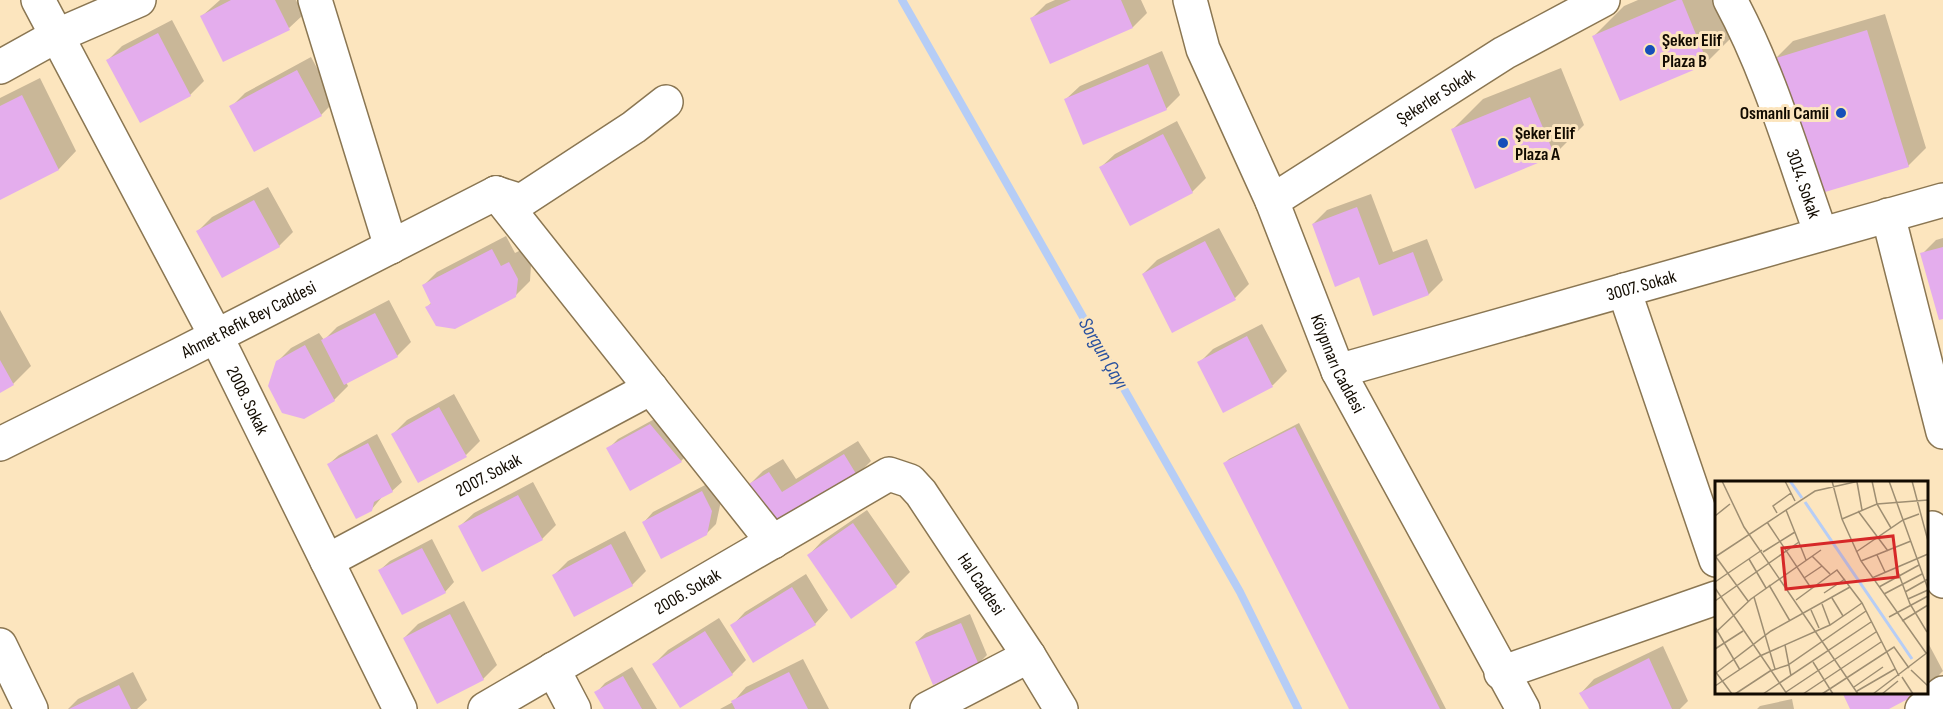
<svg xmlns="http://www.w3.org/2000/svg" width="1943" height="709" viewBox="0 0 1943 709" font-family="'Sofia Sans Condensed',sans-serif">
  <rect width="100%" height="100%" fill="#fce5be"/>
  <path fill="#0003" d="M220,0H296L303,15L289,28L202,16Z
    M1055,0H1141L1147,13L1133,27L1051,62L1032,18L1046,4Z
    M1638,0H1725L1737,32L1707,62L1594,36L1624,6Z
    M1885,14L1926,148L1908,166L1775,59L1793,41Z
    M172,20L204,81L190,95L140,121L108,60L122,46Z
    M1162,51L1180,95L1166,109L1066,99L1080,86Z
    M311,57L335,101L321,115L231,107L245,93Z
    M1561,68L1584,125L1554,155L1452,130L1483,99Z
    M40,78L76,151L59,169L0,198V98Z
    M1177,121L1206,178L1192,192L1130,224L1101,167L1115,154Z
    M268,187L293,232L279,246L198,231L212,217Z
    M1371,194L1393,252L1427,239L1443,280L1429,294L1374,314L1360,275L1313,224L1327,210Z
    M1219,228L1249,284L1235,298L1143,274L1157,260Z
    M506,236L515,253L523,249L531,265L530,281L515,296L427,307L432,302L423,286L437,272Z
    M1943,238V317L1922,254L1936,240Z
    M389,300L411,342L397,356L346,382L348,386L334,400L277,362L291,348L319,333L324,340L337,327Z
    M0,310L31,366L13,384L0,391Z
    M1262,324L1287,371L1273,385L1224,411L1199,363L1213,349Z
    M454,394L480,441L466,455L393,434L407,420Z
    M660,416L690,452L681,461L608,449L618,439Z
    M1299,423L1446,709H1351L1225,463L1229,459Z
    M377,434L402,482L392,491L382,497L371,510L329,464L339,455Z
    M858,441L871,461L857,475L774,526L749,485L763,471L783,459L796,479Z
    M533,482L556,525L542,539L460,526L474,513Z
    M711,482L721,501L716,524L706,534L644,522L653,512Z
    M867,510L910,572L896,586L852,617L809,555L822,541Z
    M625,531L646,571L632,585L554,575L568,561Z
    M432,539L454,582L445,592L380,570L390,561Z
    M806,574L828,610L815,624L732,626L745,612Z
    M464,601L497,665L483,679L404,638L418,624Z
    M970,614L987,655L978,664L916,642L926,633Z
    M719,618L746,660L732,674L680,706L654,664L668,650Z
    M1926,639L1943,671L1926,688Z
    M1663,646L1688,701L1680,709H1591L1581,693L1594,679Z
    M803,659L829,709H720L733,702L746,687Z
    M632,667L657,709H605L596,693L605,683Z
    M133,672L147,700L137,709H68L78,699Z
    M1792,699L1794,709H1757L1760,706Z"/>
  <g fill="none" stroke-linecap="round" stroke-linejoin="round">
    <path stroke="#b6cdf6" stroke-width="8" d="M902,0L1240,592L1298,709"/>
  </g>
  <path fill="#e4aded" d="M231,0H275L290,30L223,62L200,16Z
    M1071,0H1121L1133,28L1050,64L1030,18Z
    M1677,0H1682L1708,64L1620,101L1592,36Z
    M1867,30L1909,167L1815,195L1773,59Z
    M158,33L191,96L140,123L106,60Z
    M1148,64L1167,110L1083,145L1064,99Z
    M297,70L322,116L254,152L229,106Z
    M22,95L59,170L0,200V106Z
    M1530,97L1555,156L1475,189L1451,129Z
    M1163,134L1193,193L1130,226L1099,167Z
    M254,200L280,247L222,278L196,231Z
    M1357,207L1379,265L1413,252L1429,295L1373,316L1359,277L1335,287L1312,224Z
    M1205,241L1236,300L1172,333L1142,274Z
    M1943,247V319L1939,320L1920,253Z
    M492,249L501,266L509,262L518,279L516,297L455,329L436,326L425,307L431,304L422,285Z
    M375,313L398,357L344,385L321,340Z
    M1247,336L1273,387L1223,413L1197,362Z
    M305,345L335,401L304,419L282,413L268,386L276,361Z
    M0,360L14,385L0,393Z
    M439,407L467,457L418,483L391,434Z
    M650,424L682,462L630,491L606,448Z
    M1295,427L1440,709H1349L1223,463Z
    M368,443L393,492L374,502L372,511L356,519L327,464Z
    M844,454L858,477L774,528L747,485L769,472L782,492Z
    M702,491L712,511L707,535L661,559L642,522Z
    M518,495L543,540L482,572L458,526Z
    M853,523L897,587L851,619L807,555Z
    M611,544L633,586L574,617L552,575Z
    M422,548L446,593L402,615L378,570Z
    M792,587L816,625L753,663L730,625Z
    M450,614L484,680L437,704L403,638Z
    M961,623L979,665L933,685L915,642Z
    M705,631L733,675L680,708L652,664Z
    M1649,658L1672,709H1589L1579,693Z
    M789,672L808,709H735L731,701Z
    M623,676L642,709H604L594,692Z
    M119,685L131,709H69Z
    M1842,692H1921L1889,709H1850Z"/>
  <g fill="none" stroke-linecap="round" stroke-linejoin="round">
    <defs>
      <g id="minor">
        <path id="s1" d="M38,0L216,336L400,709"/>
        <path d="M315,0L391,247"/>
        <path id="s2" d="M1190,0L1203,49L1272,201L1338,371L1523,709"/>
        <path id="s3" d="M1730,0C1770,74 1793,156 1821,234"/>
        <path d="M0,67L56,36L139,0"/>
        <path d="M496,193L773,542"/>
        <path d="M496,193L521,201L634,127L666,102"/>
        <path id="s4" d="M1272,201L1504,53L1603,0"/>
        <path d="M1888,215L1943,432"/>
        <path d="M1624,290L1716,560"/>
        <path id="s5" d="M1338,371L1943,200"/>
        <path id="s6" d="M0,444L181,354L496,193"/>
        <path d="M1932,528L1943,581"/>
        <path id="s7" d="M327,561L651,388"/>
        <path d="M0,645L31,709"/>
        <path d="M553,669L574,709"/>
        <path d="M1501,673L1716,598"/>
        <path id="s8" d="M485,709L889,474L910,481L921,493L1029,656L1061,709"/>
        <path d="M927,709L1029,656"/>
        <path d="M1922,709L1943,693"/>
      </g>
    </defs>
    <use href="#minor" stroke="#8a7652" stroke-width="36"/>
    <use href="#minor" stroke="#fff" stroke-width="33"/>
  </g>
  <g fill="#154eb9" stroke="#fce5be" stroke-width="2">
    <circle cx="1650" cy="50" r="6"/>
    <circle cx="1841" cy="113" r="6"/>
    <circle cx="1503" cy="143" r="6"/>
  </g>
  <g text-anchor="middle" stroke-width="6" stroke-linejoin="round" paint-order="stroke">
    <g font-size="18" font-weight="bold" fill="#120b01" stroke="#fce5be" text-anchor="start">
      <text x="1662" y="46">Şeker Elif<tspan x="1662" dy="21">Plaza B</tspan></text>
      <text x="1829" y="119" text-anchor="end">Osmanlı Camii</text>
      <text x="1515" y="139">Şeker Elif<tspan x="1515" dy="21">Plaza A</tspan></text>
    </g>
    <g font-size="18" fill="#120b01" stroke="#fce5be">
      <text dy="6" stroke="none"><textPath href="#s4" startOffset="194">Şekerler Sokak</textPath></text>
      <text dy="6" stroke="none"><textPath href="#s3" startOffset="198">3014. Sokak</textPath></text>
      <text dy="6" stroke="none"><textPath href="#s5" startOffset="315">3007. Sokak</textPath></text>
      <text dy="6" stroke="none"><textPath href="#s6" startOffset="278">Ahmet Refik Bey Caddesi</textPath></text>
      <text dy="6" stroke="none"><textPath href="#s2" startOffset="393">Köypınarı Caddesi</textPath></text>
      <text dy="6" stroke="none"><textPath href="#s1" startOffset="452">2008. Sokak</textPath></text>
      <text dy="6" stroke="none"><textPath href="#s7" startOffset="183">2007. Sokak</textPath></text>
      <text dy="6" stroke="none"><textPath href="#s8" startOffset="615">Hal Caddesi</textPath></text>
      <text dy="6" stroke="none"><textPath href="#s8" startOffset="234">2006. Sokak</textPath></text>
    </g>
    <g font-size="20" font-style="italic" fill="#29519f" stroke="#fce5be">
      <text transform="translate(1104 353) rotate(60)" y="7">Sorgun Çayı</text>
    </g>
  </g>
  <g transform="translate(1715 481)">
    <rect width="213" height="213" fill="#fce5be"/>
    <path fill="none" stroke="#b6cdf6" stroke-width="3" d="M75,0L87,17M90,21L197,178"/>
    <path fill="none" stroke="#9e8e72" stroke-width="1.5" d="M7,0L29,46L143,213M70,0L80,20M117,0L127,38L146,80L211,172M157,0L162,23L176,47M174,0L213,108M197,0L213,60M142,1L147,29M71,29L91,79M143,30L173,70M62,32L58,25L76,12M0,35L15,23M127,38L162,23L213,19M52,41L96,107M48,71L80,51M141,71L188,39L204,33M162,74L170,91M97,75L115,93M0,76L100,10L144,0M1,76L33,120M34,78L51,107M146,80L196,60M181,86L195,123L212,151M89,97L107,85M157,97L213,73M0,101L47,69M54,104L75,140M164,106L204,84M0,107L72,213M190,111L213,98M109,112L130,98M169,113L207,93M39,116L60,188M117,117L128,135M193,118L213,109M81,119L122,89L147,122L184,195M0,120L84,61M107,123L115,144M96,129L104,147M174,136L213,115M187,140L213,124M0,146L25,189M0,152L36,118L106,69M70,164L76,195M0,168L28,150M98,181L118,213M196,189L213,205M0,190L17,213M1,192L56,150L135,106M187,196L198,213M0,205L45,175L115,144L147,122M139,206L168,186M142,210L180,188M71,211L161,151M20,213L55,190L73,184L151,130M48,213L156,141M88,213L166,161M107,213L179,166L194,187M158,213L213,171M167,213L183,200"/>
    <path fill="#d62828" fill-opacity="0.15" stroke="#d62828" stroke-width="3" d="M178,55L183,96L71,108L67,67Z"/>
    <rect width="213" height="213" fill="none" stroke="#120b01" stroke-width="3"/>
  </g>
</svg>
